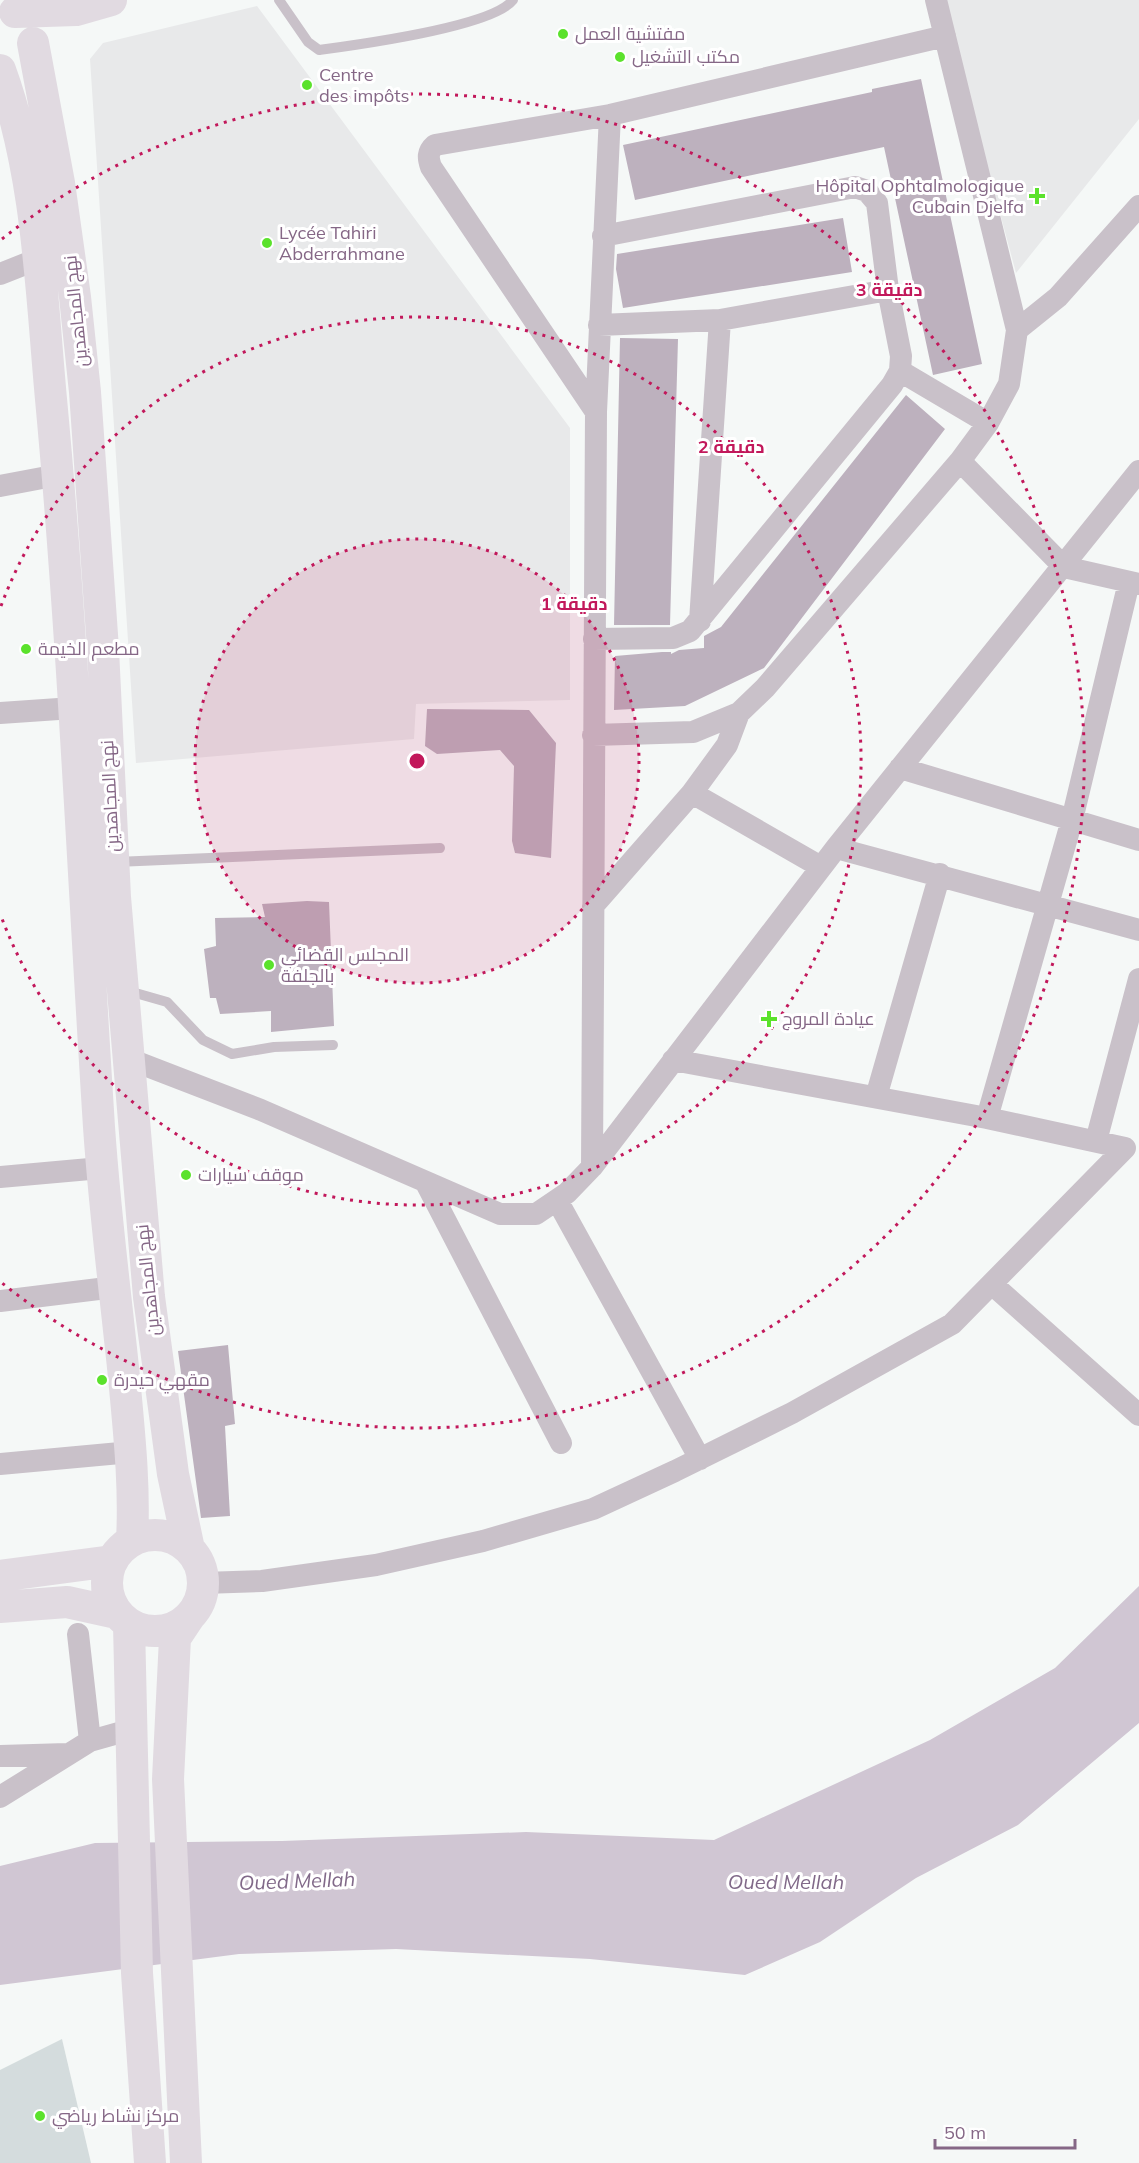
<svg xmlns="http://www.w3.org/2000/svg" width="1139" height="2163" viewBox="0 0 1139 2163" font-family="Mulish,Cairo,sans-serif">
  <rect width="100%" height="100%" fill="#f5f8f7"/>
  <path fill="#e8e9ea" d="M943,0H1139V119L1016,273Z
    M257,6L570,428V700L416,704L414,739L136,763L90,59L103,43Z"/>
  <path fill="#d4dcdd" d="M62,2039L91,2163H0V2070Z"/>
  <path fill="#d0c6d3" d="M1139,1586V1723L1018,1825L916,1878L820,1942L745,1975L590,1959L396,1949L239,1954L0,1985V1866L95,1843L282,1841L526,1832L714,1840L930,1740L1055,1668Z"/>
  <path fill="#bdb1be" d="M921,79L982,364L933,375L884,147L635,200L623,145L872,92V89Z
    M843,218L852,272L623,308L616,269L617,254Z
    M620,338L678,339L670,625H614Z
    M906,395L945,429L764,668L685,706L614,710L615,656L662,652H671V654L679,650L704,648V636L721,627Z
    M427,709L529,710L556,743L551,858L515,853L512,841L514,766L500,750L437,754L425,746Z
    M307,901L329,902L334,1026L271,1032V1011L220,1014L216,998H210L204,949L216,946L215,918L265,917L262,904Z
    M228,1345L235,1424L225,1426L230,1516L201,1518L178,1351Z"/>
  <g fill="none" stroke-linecap="round" stroke-linejoin="round">
    <path stroke="#c9c1c9" stroke-width="10" d="M279,0L308,42L319,50C356,45 492,27 513,0
      M116,862L440,848
      M125,990L167,1002L203,1040L232,1054L274,1047L333,1045"/>
    <path stroke="#c9c1c9" stroke-width="22" d="M936,0L1017,330L1009,384L988,423L960,461L1064,567L1139,584
      M0,274L38,259
      M599,325L720,320L888,290
      M1017,330L1058,297L1139,206
      M900,371L988,423
      M596,412L431,167C428,158 427,152 435,145L610,115L945,36
      M0,486L58,475
      M700,621L720,320
      M594,639L673,638L690,631L892,385L900,371L901,356L888,290L877,203L867,191L855,187L603,236
      M0,713L73,708
      M593,735L693,732L739,713L765,688L960,461
      M900,768L1139,840
      M692,793L821,867
      M836,848L1139,930
      M593,906L692,793L727,745L739,713
      M129,1059L261,1110L500,1214H536L567,1193L592,1167L836,848L1139,471
      M876,1097L940,874
      M987,1118L1072,820L1129,582
      M1096,1141L1139,979
      M592,1167L596,412L610,115
      M0,1177L101,1168
      M426,1183L561,1443
      M557,1200L700,1459
      M993,1285L1139,1415
      M0,1301L115,1287
      M0,1464L131,1452
      M203,1583L262,1581L376,1565L483,1541L593,1509L675,1471L792,1413L952,1324L1125,1148L987,1118L673,1060
      M78,1634L90,1741
      M0,1756L67,1754
      M0,1797L90,1741L129,1730"/>
    <path stroke="#e1dae1" stroke-width="32" d="M15,12L76,10L111,0
      M33,43L59,183L75,297L85,392L103,649L115,897L149,1297L173,1474L189,1549
      M0,70C38,174 41,290 51,399C73,636 83,874 98,1111C103,1200 115,1288 124,1377C129,1432 135,1485 132,1540
      M107 1583a48 48 0 1 1 96 0a48 48 0 1 1-96 0Z
      M0,1576L112,1561
      M0,1607L67,1602L117,1613
      M129,1624L137,1973L150,2163
      M186,2163L168,1779L175,1638L189,1617"/>
  </g>
  <circle cx="417" cy="761" r="222" fill="#c2185b" fill-opacity=".12"/>
  <g fill="none" stroke="#c2185b" stroke-width="3" stroke-dasharray="3 6">
    <circle cx="417" cy="761" r="222"/>
    <path d="M1 606A444 444 0 1 1 1 916"/>
    <path d="M2 239A667 667 0 1 1 2 1283"/>
  </g>
  <g fill="#5be22c" stroke="#fff" stroke-width="2">
    <circle cx="563" cy="34" r="6"/>
    <circle cx="620" cy="57" r="6"/>
    <circle cx="307" cy="85" r="6"/>
    <path d="M1034 187h6v6h6v6h-6v6h-6v-6h-6v-6h6z"/>
    <circle cx="267" cy="243" r="6"/>
    <circle cx="26" cy="649" r="6"/>
    <circle cx="269" cy="965" r="6"/>
    <path d="M766 1010h6v6h6v6h-6v6h-6v-6h-6v-6h6z"/>
    <circle cx="186" cy="1175" r="6"/>
    <circle cx="102" cy="1380" r="6"/>
    <circle cx="40" cy="2116" r="6"/>
  </g>
  <g text-anchor="middle" stroke-width="6" stroke-linejoin="round" paint-order="stroke">
    <g font-size="18" fill="#856786" stroke="#fff" text-anchor="start">
      <text x="575" y="40">مفتشية العمل</text>
      <text x="632" y="63">مكتب التشغيل</text>
      <text x="319" y="81">Centre<tspan x="319" dy="21">des impôts</tspan></text>
      <text x="1024" y="192" text-anchor="end">Hôpital Ophtalmologique<tspan x="1024" dy="21">Cubain Djelfa</tspan></text>
      <text x="279" y="239">Lycée Tahiri<tspan x="279" dy="21">Abderrahmane</tspan></text>
      <text x="38" y="655">مطعم الخيمة</text>
      <text x="281" y="961">المجلس القضائي<tspan x="281" dy="21">بالجلفة</tspan></text>
      <text x="782" y="1025">عيادة المروج</text>
      <text x="198" y="1181">موقف سيارات</text>
      <text x="114" y="1386">مقهي حيدرة</text>
      <text x="52" y="2122">مركز نشاط رياضي</text>
    </g>
    <g font-size="18" fill="#856786" stroke="#fff">
      <text transform="translate(76 311) rotate(-96)" y="6">نهج المجاهدين</text>
      <text transform="translate(110 796) rotate(-93)" y="6">نهج المجاهدين</text>
      <text transform="translate(148 1280) rotate(-96)" y="6">نهج المجاهدين</text>
    </g>
    <g font-size="20" font-style="italic" fill="#816989" stroke="#fff">
      <text transform="translate(297 1881) rotate(-2)" y="7">Oued Mellah</text>
      <text x="786" y="1889">Oued Mellah</text>
    </g>
  </g>
  <circle cx="417" cy="761" r="9" fill="#c2185b" stroke="#fff" stroke-width="3"/>
  <g font-size="18" text-anchor="middle" font-weight="bold" fill="#c2185b" stroke="#fff" stroke-width="6" stroke-linejoin="round" paint-order="stroke">
    <text x="889" y="296">3 دقيقة</text>
    <text x="731" y="453">2 دقيقة</text>
    <text x="574" y="610">1 دقيقة</text>
  </g>
  <path d="M935 2139v9h140v-9" fill="none" stroke="#856786" stroke-width="3"/>
  <text x="944" y="2139" font-size="18" fill="#856786" stroke="#ffffff" stroke-width="4.5" paint-order="stroke">50 m</text>
</svg>
